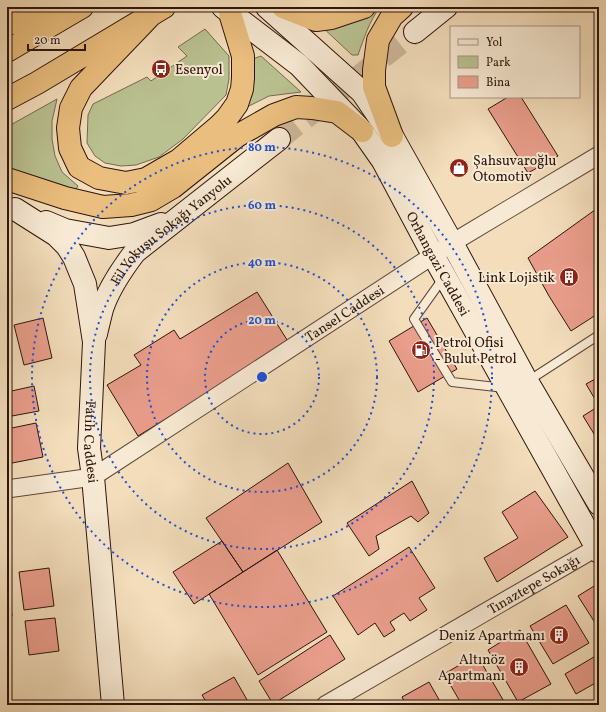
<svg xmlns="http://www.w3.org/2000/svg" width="606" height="712" viewBox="0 0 606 712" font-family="Vollkorn,serif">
  <rect width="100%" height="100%" fill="#f3ddbb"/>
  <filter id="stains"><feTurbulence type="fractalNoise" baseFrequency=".005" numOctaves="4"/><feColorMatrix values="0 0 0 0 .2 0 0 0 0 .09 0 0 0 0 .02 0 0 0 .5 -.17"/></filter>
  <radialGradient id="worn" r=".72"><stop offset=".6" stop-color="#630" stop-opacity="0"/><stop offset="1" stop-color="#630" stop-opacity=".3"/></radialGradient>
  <path fill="#bac191" stroke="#746b4e" d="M373,7H380C369,22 364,38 358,55H352L320,25Z
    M205,29L229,56V79L226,95L183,139L159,157L136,165L121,166L105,163L95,156L87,143L88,115L93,104L147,77L151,81L187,56L178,47Z
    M261,56L301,92L269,96L249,106L237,118L250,60Z
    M57,99L52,121V139L55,156L62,172L78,186L75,191L7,173V127Z"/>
  <path fill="#ea9e8c" stroke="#2d150b" d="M508,97H521L558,156L528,173L488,109Z
    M599,207V313L571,331L549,296L528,258Z
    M257,292L289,343L138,436L107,385L141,365L134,355L174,330L180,339Z
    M43,318L52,358L24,365L14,325Z
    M427,318L457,369L418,392L389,341Z
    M599,377V406L586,384Z
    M34,386L39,411L12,416L7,392Z
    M599,406V442L583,416Z
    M36,423L43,457L7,464V429Z
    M288,463L322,522L243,572L206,518Z
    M412,481L429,513L418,522L411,516L376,536L379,549L369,556L347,523Z
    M535,491L568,537L497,582L484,558L518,538L502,512Z
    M222,541L243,572L194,604L173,572Z
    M409,547L435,588L419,598L427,610L410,621L404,613L390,622L395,630L384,637L375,623L358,635L333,596Z
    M277,550L327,632L258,675L209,594Z
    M49,568L54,606L24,610L19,572Z
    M7,570L12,616L7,617Z
    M599,583V629L578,596Z
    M566,605L589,643L553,664L530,626Z
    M55,618L59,651L29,655L25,621Z
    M7,629L11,662L7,663Z
    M520,630L551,684L518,702L488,650Z
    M330,635L345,659L273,704L259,681Z
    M599,654V681L576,694L565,674Z
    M477,655L506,705H462L444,674Z
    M234,677L250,705H208L202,695Z
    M429,682L442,705H406L402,697Z"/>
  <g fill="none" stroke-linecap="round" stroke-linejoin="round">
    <path stroke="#cbb598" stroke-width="22" stroke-dasharray="22 11" stroke-linecap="butt" d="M279,139L415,32"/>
    <defs>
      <path id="lane" d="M444,277L414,319L452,382L505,388
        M528,381L599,335"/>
      <g id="street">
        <path id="s1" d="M7,489L93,477L452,243L599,155"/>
        <path id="s2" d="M325,705L596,548"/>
      </g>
      <g id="secondary">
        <path id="s3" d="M223,7L299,65L362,131L383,161L433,255L599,552"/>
        <path d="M267,7L362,92L392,136L452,243L524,376L599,504"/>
        <path d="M415,32L446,7"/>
        <path id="s4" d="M15,209L56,235L67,246L74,257L85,284L94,342L89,448L93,477L113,705"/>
        <path d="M46,222L65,230L109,238L134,234L161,224"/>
        <path id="s5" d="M96,334C98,325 100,317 102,309C109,288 122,269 135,252L279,139"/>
      </g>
      <path id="highway" d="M283,7L316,20L331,18L364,7
        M150,16L81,88L71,108L68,128L70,148L79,167L99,178L126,183L146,179L179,160L218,127L227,118L237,104L242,89L243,78V56L230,13
        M7,24L58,15
        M7,51L82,7
        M7,99L37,83L164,7
        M392,136L374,87V70L378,40L392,16L402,7
        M7,179L65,198L103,207L131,205L151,200L173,187L237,136L274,115L296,107L312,108L337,112L362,131"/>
    </defs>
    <use href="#lane" stroke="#5e4737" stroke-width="10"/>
    <use href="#street" stroke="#5e4737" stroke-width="19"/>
    <use href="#secondary" stroke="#2d150b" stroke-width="24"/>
    <use href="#highway" stroke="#2d150b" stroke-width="24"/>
    <use href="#lane" stroke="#f7e9d3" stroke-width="8"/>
    <use href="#street" stroke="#f7e9d3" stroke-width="17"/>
    <use href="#secondary" stroke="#f7e9d3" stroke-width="22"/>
    <use href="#highway" stroke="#eabe7e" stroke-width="22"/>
  </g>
  <g fill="none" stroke="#1d4ed8" stroke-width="2" stroke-dasharray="2 4">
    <circle cx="262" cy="377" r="57"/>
    <circle cx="262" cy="377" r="115"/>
    <circle cx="262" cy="377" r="172"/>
    <circle cx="262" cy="377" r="230"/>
  </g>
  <defs>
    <symbol id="bus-disc" viewBox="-11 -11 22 22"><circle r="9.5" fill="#8f2418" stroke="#f7e9d3"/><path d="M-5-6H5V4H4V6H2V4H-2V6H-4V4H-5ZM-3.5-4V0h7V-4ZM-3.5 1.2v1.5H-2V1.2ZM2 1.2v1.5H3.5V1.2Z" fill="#fff"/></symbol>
    <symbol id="shop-disc" viewBox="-11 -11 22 22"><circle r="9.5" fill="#8f2418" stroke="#f7e9d3"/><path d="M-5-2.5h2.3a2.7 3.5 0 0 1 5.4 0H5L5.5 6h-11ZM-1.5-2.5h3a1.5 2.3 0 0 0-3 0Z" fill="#fff"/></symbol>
    <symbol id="building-disc" viewBox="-11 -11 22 22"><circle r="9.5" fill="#8f2418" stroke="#f7e9d3"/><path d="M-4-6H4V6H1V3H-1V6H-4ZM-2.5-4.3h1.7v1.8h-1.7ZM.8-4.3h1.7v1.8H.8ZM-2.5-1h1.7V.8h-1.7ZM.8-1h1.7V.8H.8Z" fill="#fff"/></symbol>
    <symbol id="fuel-disc" viewBox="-11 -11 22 22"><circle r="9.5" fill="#8f2418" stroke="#f7e9d3"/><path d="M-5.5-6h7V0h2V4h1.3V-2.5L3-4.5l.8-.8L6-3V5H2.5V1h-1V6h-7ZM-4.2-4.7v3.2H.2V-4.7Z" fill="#fff"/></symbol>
  </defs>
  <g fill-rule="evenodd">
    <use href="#bus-disc" x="150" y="58" width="22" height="22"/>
    <use href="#shop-disc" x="448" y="157" width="22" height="22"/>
    <use href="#building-disc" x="558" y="266" width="22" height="22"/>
    <use href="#fuel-disc" x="410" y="339" width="22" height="22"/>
    <use href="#building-disc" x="548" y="624" width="22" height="22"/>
    <use href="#building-disc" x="508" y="656" width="22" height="22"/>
  </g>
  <g text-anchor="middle" stroke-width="4" stroke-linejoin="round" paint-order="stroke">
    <g font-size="14" fill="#2d150b" stroke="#f7e9d3" text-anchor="start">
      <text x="175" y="74">Esenyol</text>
      <text x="473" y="165">Şahsuvaroğlu<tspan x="473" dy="16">Otomotiv</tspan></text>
      <text x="555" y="282" text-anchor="end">Link Lojistik</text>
      <text x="435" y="347">Petrol Ofisi<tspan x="435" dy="16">- Bulut Petrol</tspan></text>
      <text x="545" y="640" text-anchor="end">Deniz Apartmanı</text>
      <text x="505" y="664" text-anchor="end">Altınöz<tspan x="505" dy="16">Apartmanı</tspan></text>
    </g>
    <g font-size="14" fill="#2d150b" stroke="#f7e9d3">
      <text dy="5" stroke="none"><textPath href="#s5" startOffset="133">Fil Yokuşu Sokağı Yanyolu</textPath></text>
      <text dy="5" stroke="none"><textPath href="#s3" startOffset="340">Orhangazi Caddesi</textPath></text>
      <text dy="5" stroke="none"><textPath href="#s1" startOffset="387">Tansel Caddesi</textPath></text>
      <text dy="5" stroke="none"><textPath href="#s4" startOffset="265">Fatih Caddesi</textPath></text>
      <text dy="5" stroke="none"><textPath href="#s2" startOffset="241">Tınaztepe Sokağı</textPath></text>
    </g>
  </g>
  <circle cx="262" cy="377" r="6" fill="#1d4ed8" stroke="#f7e9d3" stroke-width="2"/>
  <g font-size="12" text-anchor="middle" font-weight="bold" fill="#1d4ed8" stroke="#f7e9d3" stroke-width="4" stroke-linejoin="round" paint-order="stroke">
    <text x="262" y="151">80 m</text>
    <text x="262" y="209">60 m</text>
    <text x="262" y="266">40 m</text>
    <text x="262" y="324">20 m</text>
  </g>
  <rect width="606" height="712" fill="none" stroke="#f3ddbb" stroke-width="24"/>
  <rect x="8" y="8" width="590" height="696" fill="none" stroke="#2d150b" stroke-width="2"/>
  <rect x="12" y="12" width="582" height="688" fill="none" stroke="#2d150b"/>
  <rect x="450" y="26" width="130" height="72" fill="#f7e9d3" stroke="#a69483"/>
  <rect x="458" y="39" width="20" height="6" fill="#f7e9d3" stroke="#a69483"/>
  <text x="486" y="46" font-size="12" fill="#2d150b">Yol</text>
  <rect x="458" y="56" width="20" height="12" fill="#bac191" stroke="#a69483"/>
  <text x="486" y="66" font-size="12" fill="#2d150b">Park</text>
  <rect x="458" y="76" width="20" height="12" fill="#ea9e8c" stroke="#a69483"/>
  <text x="486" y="86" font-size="12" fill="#2d150b">Bina</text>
  <path d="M28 44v6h57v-6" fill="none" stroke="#2d150b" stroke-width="2"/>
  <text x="34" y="44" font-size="12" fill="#2d150b" stroke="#f7e9d3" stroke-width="3" paint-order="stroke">20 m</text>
  <rect width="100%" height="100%" filter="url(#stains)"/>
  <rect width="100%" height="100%" fill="url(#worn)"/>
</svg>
